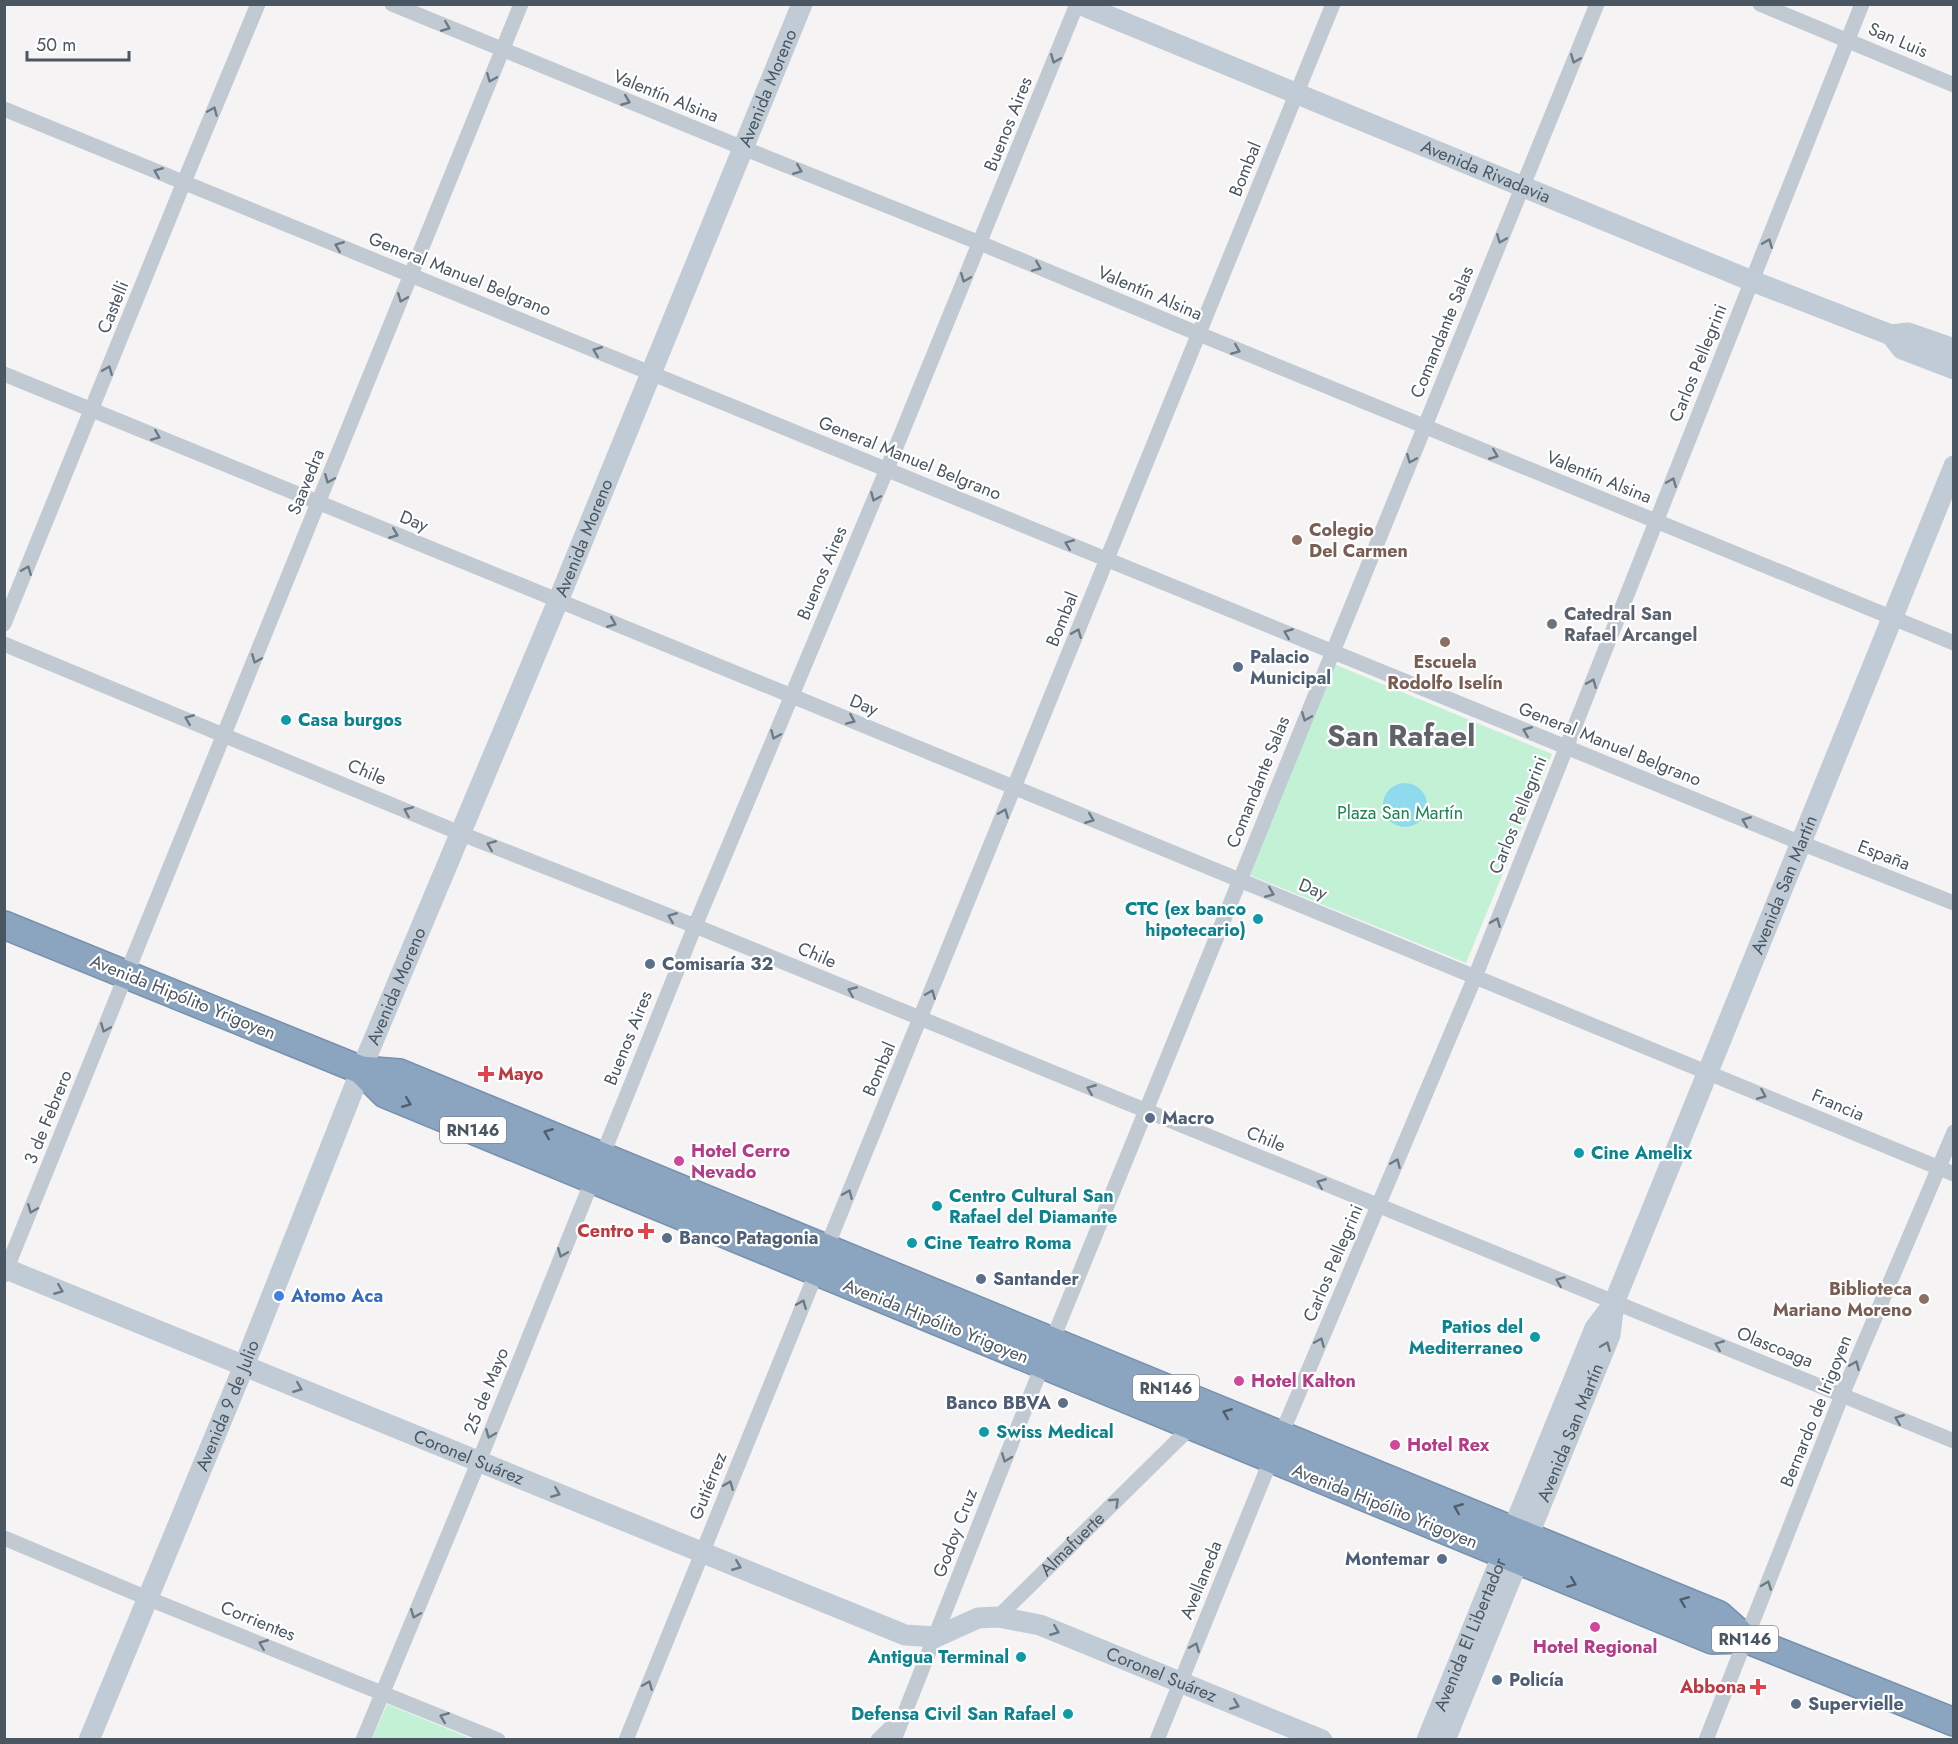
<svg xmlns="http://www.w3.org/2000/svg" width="1958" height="1744" viewBox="0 0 1958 1744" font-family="Jost,sans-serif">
  <rect width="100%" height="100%" fill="#f5f3f3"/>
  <path fill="#c3f1d5" d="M1334,664L1552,754L1466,963L1247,874Z
    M387,1704L472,1739H372Z"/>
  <path fill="#90daee" d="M1383 805a22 22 0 1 1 44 0a22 22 0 1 1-44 0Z"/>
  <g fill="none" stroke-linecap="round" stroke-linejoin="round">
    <defs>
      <path id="highway" d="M4,925L361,1070L399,1073L1719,1615L1746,1639L1712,1640L385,1094L361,1070
        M1746,1639L1954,1722"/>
    </defs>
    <use href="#highway" stroke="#7690ad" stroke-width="30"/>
    <g stroke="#c1cad2" stroke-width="15">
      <path d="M392,4L743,148L980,243L1199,334L1954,643"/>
      <path d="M1760,4L1954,85"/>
      <path d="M4,109L1801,843L1954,903"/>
      <path d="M4,374L792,696L1954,1174"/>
      <path d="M4,624L184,182L258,4"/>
      <path d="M4,644L462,834L695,926L1954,1441"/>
      <path d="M4,1275L521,4"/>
      <path d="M4,1538L147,1598L498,1740"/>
      <path id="s1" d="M998,1617L1192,1426"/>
      <path d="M363,1740L479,1461L695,926L887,469L1077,4"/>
      <path d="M626,1740L1333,4"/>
      <path d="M878,1740L901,1717"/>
      <path d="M894,1740L1052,1341L1597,4"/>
      <path d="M1157,1740L1281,1435L1475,977L1862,4"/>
      <path d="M1706,1740L1842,1395L1954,1132"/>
    </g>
    <g stroke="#c1cbd6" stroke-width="21">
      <path id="s2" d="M1079,4L1752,281L1891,335L1908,333L1954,349"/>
      <path d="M1891,335L1902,349L1954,369"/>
      <path id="s3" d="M4,1268L905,1635L936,1637L978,1618L998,1617L1040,1625L1322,1740"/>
      <path id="s4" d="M89,1740L244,1366L361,1070L558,601L802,4"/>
      <path id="s5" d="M1427,1740L1595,1328L1614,1303"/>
      <path id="s6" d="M1445,1740L1610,1335L1614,1303L1954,466"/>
    </g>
    <use href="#highway" stroke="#8ba5c1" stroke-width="27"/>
  </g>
  <defs><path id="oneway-chevron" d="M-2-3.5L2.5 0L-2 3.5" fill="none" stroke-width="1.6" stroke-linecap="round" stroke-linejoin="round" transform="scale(1.5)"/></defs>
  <g stroke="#6e7983">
    <use href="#oneway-chevron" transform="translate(446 27) rotate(22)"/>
    <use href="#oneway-chevron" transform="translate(1055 59) rotate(112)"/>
    <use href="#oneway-chevron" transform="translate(1575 59) rotate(112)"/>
    <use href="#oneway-chevron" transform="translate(491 78) rotate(112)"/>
    <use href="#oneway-chevron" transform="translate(626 101) rotate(22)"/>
    <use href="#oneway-chevron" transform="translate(213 111) rotate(-67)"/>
    <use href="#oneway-chevron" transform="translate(798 170) rotate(22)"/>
    <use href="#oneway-chevron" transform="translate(158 172) rotate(-158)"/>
    <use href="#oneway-chevron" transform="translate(1501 239) rotate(112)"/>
    <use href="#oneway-chevron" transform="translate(1768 243) rotate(-68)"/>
    <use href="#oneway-chevron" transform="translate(339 246) rotate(-158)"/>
    <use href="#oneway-chevron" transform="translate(1037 267) rotate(23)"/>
    <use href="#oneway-chevron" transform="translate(965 278) rotate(112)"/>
    <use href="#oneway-chevron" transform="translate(402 298) rotate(112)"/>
    <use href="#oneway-chevron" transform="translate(1236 350) rotate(22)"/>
    <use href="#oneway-chevron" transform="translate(597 351) rotate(-158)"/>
    <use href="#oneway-chevron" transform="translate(108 370) rotate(-68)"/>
    <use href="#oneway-chevron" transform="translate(156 436) rotate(22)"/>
    <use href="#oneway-chevron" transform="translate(1494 455) rotate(22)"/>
    <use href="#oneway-chevron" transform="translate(1411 459) rotate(112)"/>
    <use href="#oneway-chevron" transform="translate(329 479) rotate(112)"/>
    <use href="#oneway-chevron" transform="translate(1672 482) rotate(-68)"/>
    <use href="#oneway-chevron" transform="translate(875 497) rotate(113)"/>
    <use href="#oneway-chevron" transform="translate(394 534) rotate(22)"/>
    <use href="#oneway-chevron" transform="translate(1069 544) rotate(-158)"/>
    <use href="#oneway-chevron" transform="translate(27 570) rotate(-68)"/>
    <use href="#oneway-chevron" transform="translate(612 623) rotate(22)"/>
    <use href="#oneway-chevron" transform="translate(1077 633) rotate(-68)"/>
    <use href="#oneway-chevron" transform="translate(1288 633) rotate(-158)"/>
    <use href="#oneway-chevron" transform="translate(256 659) rotate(112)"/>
    <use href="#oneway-chevron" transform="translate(1592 683) rotate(-68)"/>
    <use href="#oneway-chevron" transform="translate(1306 717) rotate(112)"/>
    <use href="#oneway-chevron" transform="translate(189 719) rotate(-158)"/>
    <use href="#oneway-chevron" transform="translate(851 720) rotate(23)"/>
    <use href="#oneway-chevron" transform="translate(1527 731) rotate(-158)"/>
    <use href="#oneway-chevron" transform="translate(775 735) rotate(113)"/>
    <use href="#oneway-chevron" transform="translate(408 811) rotate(-157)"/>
    <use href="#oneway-chevron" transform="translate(1004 813) rotate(-68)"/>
    <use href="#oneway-chevron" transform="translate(1090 819) rotate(22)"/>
    <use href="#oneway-chevron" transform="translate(1746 821) rotate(-158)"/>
    <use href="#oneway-chevron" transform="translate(491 845) rotate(-158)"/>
    <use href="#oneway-chevron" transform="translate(1270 893) rotate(22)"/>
    <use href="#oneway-chevron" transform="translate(672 917) rotate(-158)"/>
    <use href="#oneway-chevron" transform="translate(1496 922) rotate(-68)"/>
    <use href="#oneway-chevron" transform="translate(852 991) rotate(-157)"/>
    <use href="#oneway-chevron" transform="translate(931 994) rotate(-68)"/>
    <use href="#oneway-chevron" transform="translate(105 1028) rotate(112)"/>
    <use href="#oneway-chevron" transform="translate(1091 1089) rotate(-158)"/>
    <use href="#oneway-chevron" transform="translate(1762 1095) rotate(23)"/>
    <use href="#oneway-chevron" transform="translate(1396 1163) rotate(-67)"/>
    <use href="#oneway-chevron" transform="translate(1321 1183) rotate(-158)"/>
    <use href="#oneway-chevron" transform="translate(848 1194) rotate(-67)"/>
    <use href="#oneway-chevron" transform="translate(32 1209) rotate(112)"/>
    <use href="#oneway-chevron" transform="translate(562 1253) rotate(112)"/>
    <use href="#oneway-chevron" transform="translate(1560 1281) rotate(-158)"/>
    <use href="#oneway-chevron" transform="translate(802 1304) rotate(-68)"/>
    <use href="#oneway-chevron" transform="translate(1320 1342) rotate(-67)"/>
    <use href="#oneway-chevron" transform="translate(1719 1345) rotate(-158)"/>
    <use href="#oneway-chevron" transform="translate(1855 1365) rotate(-67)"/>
    <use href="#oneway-chevron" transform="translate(1899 1419) rotate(-158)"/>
    <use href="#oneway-chevron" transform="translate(490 1434) rotate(112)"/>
    <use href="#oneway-chevron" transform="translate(1006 1458) rotate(111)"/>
    <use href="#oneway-chevron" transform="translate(729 1485) rotate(-68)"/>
    <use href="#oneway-chevron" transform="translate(1115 1502) rotate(-44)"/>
    <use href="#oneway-chevron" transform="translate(1767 1585) rotate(-69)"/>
    <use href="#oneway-chevron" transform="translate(415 1614) rotate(112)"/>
    <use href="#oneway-chevron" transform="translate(263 1644) rotate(-158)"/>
    <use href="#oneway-chevron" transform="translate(1195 1647) rotate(-68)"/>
    <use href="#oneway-chevron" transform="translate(648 1685) rotate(-68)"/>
    <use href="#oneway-chevron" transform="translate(444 1717) rotate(-158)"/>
  </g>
  <g stroke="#505e6b">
    <use href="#oneway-chevron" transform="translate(407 1103) rotate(22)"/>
    <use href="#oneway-chevron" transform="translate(548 1133) rotate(-158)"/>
    <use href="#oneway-chevron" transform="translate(1227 1413) rotate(-158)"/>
    <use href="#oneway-chevron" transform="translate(1458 1508) rotate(-158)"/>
    <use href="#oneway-chevron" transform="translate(1572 1583) rotate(22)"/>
    <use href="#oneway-chevron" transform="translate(1684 1601) rotate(-158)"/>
  </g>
  <g stroke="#6e7984">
    <use href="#oneway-chevron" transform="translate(59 1290) rotate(22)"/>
    <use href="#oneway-chevron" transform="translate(1606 1346) rotate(-68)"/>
    <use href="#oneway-chevron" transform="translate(298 1388) rotate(22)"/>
    <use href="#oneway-chevron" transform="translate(556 1493) rotate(22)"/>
    <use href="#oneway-chevron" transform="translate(737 1566) rotate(22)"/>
    <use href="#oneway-chevron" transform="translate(1055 1631) rotate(22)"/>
    <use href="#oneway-chevron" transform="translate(1235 1705) rotate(22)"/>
  </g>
  <g fill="#8d6e63" stroke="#fff" stroke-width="2">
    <circle cx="1297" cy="540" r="6"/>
    <circle cx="1445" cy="642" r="6"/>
    <circle cx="1924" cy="1299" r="6"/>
  </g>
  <circle fill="#6b7280" stroke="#fff" stroke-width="2" cx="1552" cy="624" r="6"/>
  <g fill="#5c6f8a" stroke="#fff" stroke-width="2">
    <circle cx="1238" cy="667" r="6"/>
    <circle cx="650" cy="964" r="6"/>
    <circle cx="1150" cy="1118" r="6"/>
    <circle cx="667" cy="1238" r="6"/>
    <circle cx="981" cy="1279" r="6"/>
    <circle cx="1063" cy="1403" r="6"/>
    <circle cx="1442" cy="1559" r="6"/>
    <circle cx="1497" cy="1680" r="6"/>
    <circle cx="1796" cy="1704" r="6"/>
  </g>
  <g fill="#0f9aa8" stroke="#fff" stroke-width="2">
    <circle cx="286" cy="720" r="6"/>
    <circle cx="1258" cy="919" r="6"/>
    <circle cx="1579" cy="1153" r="6"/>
    <circle cx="937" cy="1206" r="6"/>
    <circle cx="912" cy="1243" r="6"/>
    <circle cx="1535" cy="1337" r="6"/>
    <circle cx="984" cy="1432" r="6"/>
    <circle cx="1021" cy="1657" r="6"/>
    <circle cx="1068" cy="1714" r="6"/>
  </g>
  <g fill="#e0444e" stroke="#fff" stroke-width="2">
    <path d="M483 1065h6v6h6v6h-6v6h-6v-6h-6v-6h6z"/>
    <path d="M643 1222h6v6h6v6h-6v6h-6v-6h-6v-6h6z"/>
    <path d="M1755 1678h6v6h6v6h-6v6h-6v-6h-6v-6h6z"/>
  </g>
  <g fill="#d1479c" stroke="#fff" stroke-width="2">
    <circle cx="679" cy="1161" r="6"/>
    <circle cx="1239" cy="1381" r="6"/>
    <circle cx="1395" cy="1445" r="6"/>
    <circle cx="1595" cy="1627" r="6"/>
  </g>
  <circle fill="#3f7fe0" stroke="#fff" stroke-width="2" cx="279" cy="1296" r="6"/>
  <g text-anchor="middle" stroke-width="4.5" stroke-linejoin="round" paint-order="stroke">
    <g fill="#fff" stroke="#808990" stroke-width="1.5">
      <rect x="440" y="1117" width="66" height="26" rx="4.5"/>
      <rect x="1133" y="1375" width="66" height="26" rx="4.5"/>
      <rect x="1712" y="1626" width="66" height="26" rx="4.5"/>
    </g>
    <g font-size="16" font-weight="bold" fill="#4a5661">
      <text x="473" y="1136">RN146</text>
      <text x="1166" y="1394">RN146</text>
      <text x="1745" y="1645">RN146</text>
    </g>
    <g font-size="18" fill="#4a5661" stroke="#fff">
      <text transform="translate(1898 40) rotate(23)" y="6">San Luis</text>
      <text dy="6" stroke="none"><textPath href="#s4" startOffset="1786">Avenida Moreno</textPath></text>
      <text transform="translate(666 96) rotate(22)" y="6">Valentín Alsina</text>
      <text transform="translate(1008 124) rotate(-68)" y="6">Buenos Aires</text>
      <text transform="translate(1245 169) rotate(-68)" y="6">Bombal</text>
      <text dy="6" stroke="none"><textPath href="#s2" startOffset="440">Avenida Rivadavia</textPath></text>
      <text transform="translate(460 274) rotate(22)" y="6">General Manuel Belgrano</text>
      <text transform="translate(1150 293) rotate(23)" y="6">Valentín Alsina</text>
      <text transform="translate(113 307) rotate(-68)" y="6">Castelli</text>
      <text transform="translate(1442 332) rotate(-68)" y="6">Comandante Salas</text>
      <text transform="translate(1698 363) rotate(-68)" y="6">Carlos Pellegrini</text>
      <text transform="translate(910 458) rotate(22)" y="6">General Manuel Belgrano</text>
      <text transform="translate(1599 477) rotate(22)" y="6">Valentín Alsina</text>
      <text transform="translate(306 482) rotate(-68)" y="6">Saavedra</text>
      <text transform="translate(414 521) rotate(22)" y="6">Day</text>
      <text dy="6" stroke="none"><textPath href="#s4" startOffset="1300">Avenida Moreno</textPath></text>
      <text transform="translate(822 573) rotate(-67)" y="6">Buenos Aires</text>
      <text transform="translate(1062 619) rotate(-68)" y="6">Bombal</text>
      <text transform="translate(864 705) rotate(23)" y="6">Day</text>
      <text transform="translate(1610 744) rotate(22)" y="6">General Manuel Belgrano</text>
      <text transform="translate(367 772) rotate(23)" y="6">Chile</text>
      <text transform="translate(1258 782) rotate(-68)" y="6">Comandante Salas</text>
      <text transform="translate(1518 815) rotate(-68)" y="6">Carlos Pellegrini</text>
      <text transform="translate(1884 855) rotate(21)" y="6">España</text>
      <text dy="6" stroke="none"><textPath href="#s6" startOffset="921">Avenida San Martín</textPath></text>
      <text transform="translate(1313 889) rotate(22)" y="6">Day</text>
      <text transform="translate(817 955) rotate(23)" y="6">Chile</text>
      <text dy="6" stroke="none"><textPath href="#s4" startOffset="814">Avenida Moreno</textPath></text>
      <text transform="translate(183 997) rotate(22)" y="6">Avenida Hipólito Yrigoyen</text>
      <text transform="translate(628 1038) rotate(-68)" y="6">Buenos Aires</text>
      <text transform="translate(879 1069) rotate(-67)" y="6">Bombal</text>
      <text transform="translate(1838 1105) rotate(23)" y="6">Francia</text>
      <text transform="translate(48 1117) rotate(-68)" y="6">3 de Febrero</text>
      <text transform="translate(1266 1139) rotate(22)" y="6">Chile</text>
      <text transform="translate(1333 1263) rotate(-67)" y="6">Carlos Pellegrini</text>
      <text transform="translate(936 1321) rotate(22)" y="6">Avenida Hipólito Yrigoyen</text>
      <text transform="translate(1775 1347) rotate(22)" y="6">Olascoaga</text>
      <text transform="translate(486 1391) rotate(-68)" y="6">25 de Mayo</text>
      <text dy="6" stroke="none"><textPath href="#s4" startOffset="362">Avenida 9 de Julio</textPath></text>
      <text transform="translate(1816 1411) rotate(-68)" y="6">Bernardo de Irigoyen</text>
      <text dy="6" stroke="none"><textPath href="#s6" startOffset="332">Avenida San Martín</textPath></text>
      <text dy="6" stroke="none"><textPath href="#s3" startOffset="502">Coronel Suárez</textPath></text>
      <text transform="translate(708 1486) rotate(-68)" y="6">Gutiérrez</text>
      <text transform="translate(1385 1506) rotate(22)" y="6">Avenida Hipólito Yrigoyen</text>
      <text transform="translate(955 1533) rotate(-69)" y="6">Godoy Cruz</text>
      <text dy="6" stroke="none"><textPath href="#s1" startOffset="104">Almafuerte</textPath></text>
      <text transform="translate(1201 1580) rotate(-68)" y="6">Avellaneda</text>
      <text transform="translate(258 1621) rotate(22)" y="6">Corrientes</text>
      <text dy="6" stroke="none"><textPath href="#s5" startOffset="114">Avenida El Libertador</textPath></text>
      <text dy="6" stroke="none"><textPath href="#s3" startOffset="1244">Coronel Suárez</textPath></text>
    </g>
    <g font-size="18" font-weight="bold" fill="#785e54" stroke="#fff" text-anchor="start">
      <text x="1309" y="536">Colegio<tspan x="1309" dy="21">Del Carmen</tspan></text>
      <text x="1445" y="668" text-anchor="middle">Escuela<tspan x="1445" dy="21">Rodolfo Iselín</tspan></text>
      <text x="1912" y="1295" text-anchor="end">Biblioteca<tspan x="1912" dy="21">Mariano Moreno</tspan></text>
    </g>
    <g font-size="18" font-weight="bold" fill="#5b616d" stroke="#fff" text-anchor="start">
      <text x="1564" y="620">Catedral San<tspan x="1564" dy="21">Rafael Arcangel</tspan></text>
    </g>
    <g font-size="18" font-weight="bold" fill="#4e5e75" stroke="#fff" text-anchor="start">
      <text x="1250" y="663">Palacio<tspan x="1250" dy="21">Municipal</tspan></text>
      <text x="662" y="970">Comisaría 32</text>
      <text x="1162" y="1124">Macro</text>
      <text x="679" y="1244">Banco Patagonia</text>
      <text x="993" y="1285">Santander</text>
      <text x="1051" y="1409" text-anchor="end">Banco BBVA</text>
      <text x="1430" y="1565" text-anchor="end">Montemar</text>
      <text x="1509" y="1686">Policía</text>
      <text x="1808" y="1710">Supervielle</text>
    </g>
    <g font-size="18" font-weight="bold" fill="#0d838f" stroke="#fff" text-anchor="start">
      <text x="298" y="726">Casa burgos</text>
      <text x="1246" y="915" text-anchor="end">CTC (ex banco<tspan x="1246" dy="21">hipotecario)</tspan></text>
      <text x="1591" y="1159">Cine Amelix</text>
      <text x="949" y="1202">Centro Cultural San<tspan x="949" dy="21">Rafael del Diamante</tspan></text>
      <text x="924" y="1249">Cine Teatro Roma</text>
      <text x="1523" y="1333" text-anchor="end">Patios del<tspan x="1523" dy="21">Mediterraneo</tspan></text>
      <text x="996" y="1438">Swiss Medical</text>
      <text x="1009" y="1663" text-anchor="end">Antigua Terminal</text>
      <text x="1056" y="1720" text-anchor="end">Defensa Civil San Rafael</text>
    </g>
    <g font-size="18" fill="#17864f" stroke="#fff">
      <text x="1400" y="819">Plaza San Martín</text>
    </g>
    <g font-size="18" font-weight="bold" fill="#be3a42" stroke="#fff" text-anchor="end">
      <text x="498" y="1080" text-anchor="start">Mayo</text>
      <text x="634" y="1237">Centro</text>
      <text x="1746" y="1693">Abbona</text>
    </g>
    <g font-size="18" font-weight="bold" fill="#b23c85" stroke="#fff" text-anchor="start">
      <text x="691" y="1157">Hotel Cerro<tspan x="691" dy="21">Nevado</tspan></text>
      <text x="1251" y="1387">Hotel Kalton</text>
      <text x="1407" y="1451">Hotel Rex</text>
      <text x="1595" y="1653" text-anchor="middle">Hotel Regional</text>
    </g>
    <g font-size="18" font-weight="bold" fill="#366cbe" stroke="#fff" text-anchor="start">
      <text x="291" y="1302">Atomo Aca</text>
    </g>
    <g font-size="30" font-weight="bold" fill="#5f6368" stroke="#fff">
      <text x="1401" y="746">San Rafael</text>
    </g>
  </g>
  <rect width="1958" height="1744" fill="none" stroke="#4a5661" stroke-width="12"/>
  <path d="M27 51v9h102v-9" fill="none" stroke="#4a5661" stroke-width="3"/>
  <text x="36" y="51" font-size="18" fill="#4a5661" stroke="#ffffff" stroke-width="4.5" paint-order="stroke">50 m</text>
</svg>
